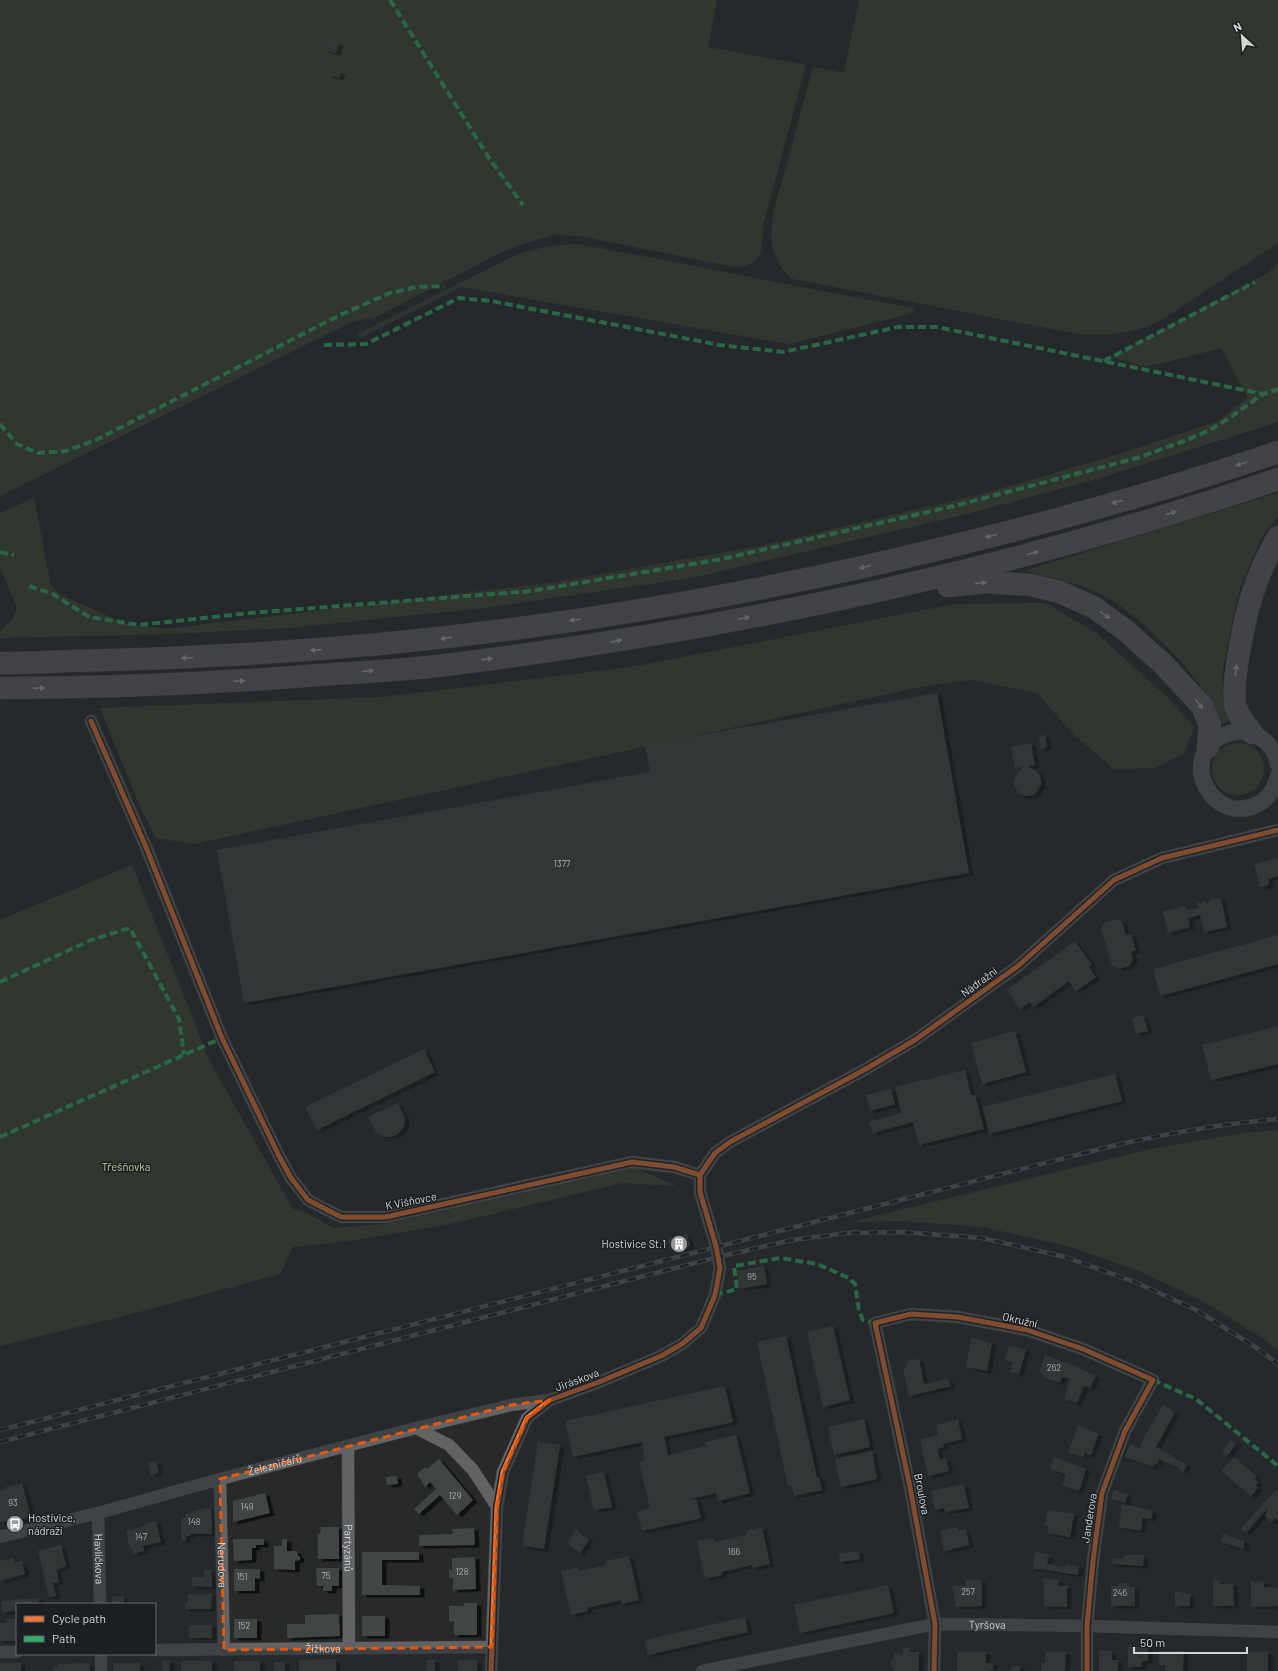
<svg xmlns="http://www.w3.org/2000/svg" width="1278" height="1671" viewBox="0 0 1278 1671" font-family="Barlow,sans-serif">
  <defs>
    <filter id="shadow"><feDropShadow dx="4.5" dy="2.5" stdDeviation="0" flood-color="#0009"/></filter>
  </defs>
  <rect width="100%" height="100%" fill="#27292b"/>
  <path fill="#414635" d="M0,0H717L708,47L806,65L764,222C760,246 768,265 734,267L585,237L557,234L516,246L496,255L376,317L352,322L0,496Z
    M859,0H1278V243L1160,321C1131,334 1110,336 1078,334L793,279C781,271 774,257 772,243C769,219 779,193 785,171C794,136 804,101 813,67L844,73Z
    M577,244C689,264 801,288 913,308V313L789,344L461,287L360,338L358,334L518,254L549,246Z
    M1278,263V422L1097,479L959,516L691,578L484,608L289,628L167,634L0,638V631L13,619L17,607L0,567V513L34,498L51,586L60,594L123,623L165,629L556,582L765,545L986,493L1129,451L1218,421L1248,397L1221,348L1160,364L1142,366L1111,357L1268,273Z
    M1278,493V517L1261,538L1240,588L1232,623L1222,674L1223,702L1230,721L1219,725C1217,718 1215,711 1212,704C1195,670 1133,608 1097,592C1074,582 1048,577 1024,571Z
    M1046,603L1099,635L1169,699L1194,727L1184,754L1154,768L1114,769L1074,735L1037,693L972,680L925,686L194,844L156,838L141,809L100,708L383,697L631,667L955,604Z
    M1212 769a26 26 0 1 1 52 0a26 26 0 1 1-52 0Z
    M132,865L210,1062L293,1209L303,1211L333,1228L386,1224L634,1167L676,1186L622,1183L450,1224L349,1241L293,1247L280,1274L128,1315L0,1346V920Z
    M1278,1130V1350L1261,1337L1201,1300L1139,1271L1068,1246L983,1227L903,1221L851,1222L1155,1148L1243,1133Z"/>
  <path fill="#434445" filter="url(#shadow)" d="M326,40L339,43L336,53L324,50Z
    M328,69L341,72L339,78L327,75Z
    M937,693L969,873L244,1003L217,850L650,772L645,745Z
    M1045,735L1047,747L1041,749L1039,736Z
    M1031,743L1035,765L1029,766V768L1035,770L1039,774L1041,780V785L1035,794L1030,796H1024L1019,794L1013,784L1016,774L1021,769V767L1015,768L1011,747Z
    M1278,858V876L1268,879L1269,885L1260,887L1254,864Z
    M1221,898L1227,927L1204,932L1200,915L1188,918L1190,927L1168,933L1163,911L1185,906L1186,910L1189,909V910L1199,908L1197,903L1206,901L1207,904L1212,899Z
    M1116,919L1122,922L1126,935L1131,934L1136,950L1131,952L1133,959L1129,966L1119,969L1112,965L1101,929L1104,923Z
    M1278,935V964L1160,996L1153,969Z
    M1075,941L1092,965L1089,967L1096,977L1076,991L1069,981L1033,1007L1030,1002L1020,1009L1007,990Z
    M1143,1015L1148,1031L1136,1034L1132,1018Z
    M1278,1026V1064L1211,1080L1202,1045Z
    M1015,1031L1026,1072L982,1084L971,1043Z
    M424,1049L435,1072L317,1130L305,1107Z
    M965,1070L971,1095H975L984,1129L919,1145L913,1122L873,1133L869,1122L902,1113L895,1087Z
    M1115,1074L1122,1101L989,1134L983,1107Z
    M891,1089L895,1104L870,1111L866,1095Z
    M398,1103L405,1119L404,1126L401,1131L396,1135L389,1137L383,1136L377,1133L368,1117Z
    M687,1234L690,1246L672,1250L668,1242L669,1238Z
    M764,1266L767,1284L740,1289L737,1271Z
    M833,1326L850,1400L823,1407L807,1332Z
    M786,1336L817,1478L819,1477L822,1490L794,1496L791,1485L788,1486L757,1342Z
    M971,1338L992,1343L987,1371L966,1367Z
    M1009,1345L1026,1350L1019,1374L1010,1372L1013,1362L1005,1360Z
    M1045,1355L1075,1366L1096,1376L1090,1388L1084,1386L1077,1403L1064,1399L1070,1379L1062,1377L1060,1383L1044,1378L1045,1375L1039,1373Z
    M919,1359L924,1384L948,1379L951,1386L909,1396L903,1368H906L905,1364H908L907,1361Z
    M725,1386L733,1422L664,1437L668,1455L706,1446L705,1442L736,1435L750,1493L718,1501L716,1493L687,1500L696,1499L701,1518L642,1531L637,1512L650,1508L639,1462L645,1460L642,1442L573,1457L565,1421Z
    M1163,1405L1175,1412L1156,1447L1187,1465L1183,1472L1177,1467L1159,1459L1157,1464L1154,1463L1153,1467L1125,1457L1130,1444L1140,1448L1143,1439Z
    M864,1419L870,1447L834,1455L828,1427Z
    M958,1419L962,1439L943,1444L944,1447L937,1449L940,1460L946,1458L949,1471L928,1476L920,1439L939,1435L936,1425Z
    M1078,1425L1098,1434L1091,1455L1085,1453L1083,1457L1068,1452Z
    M1230,1440L1236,1444L1227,1456L1222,1454Z
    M538,1442L560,1445L544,1549L522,1546Z
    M872,1451L877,1479L841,1487L835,1459Z
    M1054,1457L1086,1469L1079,1491L1062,1485L1066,1474L1050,1469Z
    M1234,1457L1257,1476L1255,1479L1258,1482L1255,1486L1258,1488L1251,1496L1221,1471Z
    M439,1459L473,1500L457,1515L440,1495L419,1514L414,1509L436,1489L430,1482L425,1487L417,1474L425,1467L427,1469Z
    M156,1461L159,1473L151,1475L148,1463Z
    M604,1472L612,1507L594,1510L586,1476Z
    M397,1476L398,1484L387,1485L386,1477Z
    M22,1483L31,1517L14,1521V1519L0,1523V1491L6,1489V1487Z
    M959,1485H964L969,1508L945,1512L944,1508L935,1510L931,1491Z
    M1114,1490L1128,1494L1125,1503L1111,1499Z
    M1276,1491L1278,1493V1521L1275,1518L1271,1522L1265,1515L1268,1511L1262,1504Z
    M265,1493L270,1513L233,1522V1501Z
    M1122,1504L1153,1511L1151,1519L1142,1518L1141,1531L1119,1527Z
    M1262,1505L1266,1510L1246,1533L1241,1529Z
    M207,1508L211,1510L212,1534H190V1536H186V1540H181V1517H185L186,1514H189L190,1512Z
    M1048,1510L1074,1514L1070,1537L1048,1533L1049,1526L1045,1525Z
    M156,1521L161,1542L143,1546L144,1551L133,1554L132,1549L130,1550L126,1531L145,1526V1524Z
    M321,1527H339V1559H318V1533L320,1534Z
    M762,1527L770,1564L753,1568L752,1565L722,1572V1575L705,1579L697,1541L714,1538L715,1542L746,1535L745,1531Z
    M957,1527L958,1531L966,1529L969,1545L944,1551L940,1531Z
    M474,1528L475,1545L419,1546V1535L453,1534L452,1529Z
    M576,1530L589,1540L580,1553L567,1543Z
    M1223,1534L1244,1541V1549L1221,1542Z
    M233,1539H264V1545H256V1548H252V1560L234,1561Z
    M282,1539H287V1551H297L298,1556H300V1560L295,1561V1570L274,1569V1546H282Z
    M61,1545L66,1566L56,1570L59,1582L53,1583L56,1596L49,1597L38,1551Z
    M858,1551L860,1559L840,1562L839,1554Z
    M362,1552H419V1560H382V1585L420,1586V1595H362Z
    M1035,1552L1049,1555L1047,1564L1066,1567V1565L1079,1566L1078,1575L1033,1568Z
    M1126,1555H1144L1143,1566L1112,1564L1113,1558L1122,1559Z
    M629,1556L639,1600L621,1604V1600L587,1608L588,1611L571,1615L561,1571L579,1567V1571L606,1565V1561Z
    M475,1557L476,1589L453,1590V1578H449V1570H452V1558Z
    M13,1558L15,1563L22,1561L25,1574L0,1581V1561Z
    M316,1568H339V1586H332V1591H323V1586H317Z
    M234,1569H260V1579L255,1578V1591H234Z
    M204,1570H211L212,1587L192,1586V1577H204Z
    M1043,1579L1059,1580V1586H1067V1607L1044,1606V1586H1043Z
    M965,1580H982V1606L956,1607L952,1586H965Z
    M1213,1580L1220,1581V1584H1233L1234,1606H1213Z
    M1251,1581L1264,1582V1587L1278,1588V1606L1251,1607Z
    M1118,1583H1128V1586L1135,1587V1606H1111V1586H1119Z
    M888,1585L894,1613L800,1633L794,1605Z
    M1175,1592H1183L1182,1594H1190V1606H1175Z
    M212,1594L211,1609H185V1602H188V1595Z
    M124,1596V1603H112V1597Z
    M39,1598V1604H17V1611L2,1612L1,1601Z
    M464,1603H477V1635H454V1622L449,1621V1606H464Z
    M339,1614L340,1636L287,1638V1624H305V1615Z
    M362,1616H385V1636H362Z
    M745,1617L748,1632L648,1655L645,1640Z
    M6,1619H17V1641H0V1623H6Z
    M234,1619H257V1638H234Z
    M189,1625H212V1638H189Z
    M1128,1647H1148V1661H1142V1667H1128Z
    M903,1648H910V1652H919V1671H894V1667L891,1668V1660H894V1653L902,1654Z
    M1099,1651H1112V1660H1118V1671H1099Z
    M1159,1651H1184L1183,1671H1165V1665H1159Z
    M957,1652H986V1663H993V1670L987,1671H957Z
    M1045,1652H1066L1065,1671H1041V1663H1045Z
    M1247,1652H1268V1671H1247Z
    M336,1659V1671H299V1660Z
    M427,1660H435V1671H426Z
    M458,1660H478L477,1671H458Z
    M162,1661H169L170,1671H163Z
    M181,1661H212V1671H181Z
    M234,1661H260V1671H234Z
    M274,1662H285V1671H274Z
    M0,1663H21V1671H0Z
    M90,1663V1671H53V1667H58V1664Z
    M113,1663H140V1671H113Z
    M1011,1666H1020V1671H1011Z"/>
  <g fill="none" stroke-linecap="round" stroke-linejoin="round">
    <defs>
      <g id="minor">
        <path d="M91,721L146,847L222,1038L279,1156L291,1178L308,1200L341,1217H386L632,1162L674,1167L700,1175"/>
        <path d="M700,1175L715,1153L730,1142L864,1070L915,1040L1018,966L1114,880L1162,858L1278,830"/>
        <path d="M416,1428L449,1445L473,1470L497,1507"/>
        <path id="s1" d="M348,1447L349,1648"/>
        <path id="s2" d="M220,1479L224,1650"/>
        <path id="s3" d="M98,1513L100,1604"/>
        <path id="s4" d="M0,1537L98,1513L220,1479L416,1428L511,1405L550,1400"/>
        <path id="s5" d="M155,1650L492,1647"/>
        <path d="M0,1652H17"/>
        <path d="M101,1671V1654"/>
        <path d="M491,1671L497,1507L503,1472L527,1418L550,1400L599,1382L661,1356L682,1344L701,1328L715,1295L720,1268L716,1246L700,1192V1175"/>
        <path id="s6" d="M702,1671L935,1624L1087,1626L1278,1632"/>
        <path d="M934,1671L935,1624L910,1487L875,1323L911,1314L958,1317L1027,1330L1083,1349L1153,1380L1125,1431L1102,1493L1093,1561L1087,1626V1671"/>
      </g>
      <path id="tertiary" d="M1278,764C1273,738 1246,724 1222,736C1176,759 1214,829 1260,803C1270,797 1276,786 1278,776"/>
      <path id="motorway" d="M948,586L987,582L1031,585L1060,592L1095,608L1125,630L1163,664L1202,706L1210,725L1208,747
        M0,663C24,663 48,662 72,661C124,660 176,658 229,655C477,642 723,603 964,543C1070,517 1175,487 1278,452
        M0,688C111,688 222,683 333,674C368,672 403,670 437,666C723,631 1006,572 1278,479
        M1252,733C1245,724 1237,714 1235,704C1233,689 1236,673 1238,658C1246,611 1254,578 1278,537"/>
    </defs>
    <use href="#minor" stroke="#434547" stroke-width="13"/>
    <use href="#tertiary" stroke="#434547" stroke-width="17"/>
    <use href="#motorway" stroke="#434547" stroke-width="23"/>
    <use href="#minor" stroke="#616364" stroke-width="12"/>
    <use href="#tertiary" stroke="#616364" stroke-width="16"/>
    <use href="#motorway" stroke="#666268" stroke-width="22"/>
    <defs>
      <path id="rail" d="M851,1233L902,1232L982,1238L1065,1257L1135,1282L1196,1310L1254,1346L1278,1364
        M0,1430L1108,1147C1164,1134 1220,1124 1278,1119
        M0,1442L718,1257L792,1240L856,1232"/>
    </defs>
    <use href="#rail" stroke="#616263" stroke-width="4.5"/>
    <use href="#rail" stroke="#1c2023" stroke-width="3" stroke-dasharray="9" stroke-linecap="butt"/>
    <path stroke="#2db169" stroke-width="4" stroke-dasharray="8 4" stroke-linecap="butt" d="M390,0L489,158L523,205
      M324,345L366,344L459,298L491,301L720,345L783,352L898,327H937L1263,394
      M1104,361L1255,282
      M0,424L17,444L38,453L66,451L98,439L340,315L390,293L416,287L444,286
      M0,552L14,555
      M29,586L53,594L89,617L139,625L250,613L531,591L722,559L954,506L1137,458L1184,441L1208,431L1228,419L1263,394L1278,389
      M0,982L91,940L130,928L179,1019L184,1055
      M0,1137L222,1038
      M715,1295L737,1289L734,1266L780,1258L817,1264L849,1278L855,1284L859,1311L863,1320L875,1323
      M1153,1380L1196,1399L1278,1466"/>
    <defs>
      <path id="cycleway" d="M91,721L146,847L222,1038L279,1156L291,1178L308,1200L341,1217H386L632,1162L674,1167L700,1175
        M700,1175L715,1153L730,1142L864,1070L915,1040L1018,966L1114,880L1162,858L1278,830
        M491,1671L497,1507L503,1472L527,1418L550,1400L599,1382L661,1356L682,1344L701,1328L715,1295L720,1268L716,1246L700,1192V1175
        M934,1671L935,1624L910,1487L875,1323L911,1314L958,1317L1027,1330L1083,1349L1153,1380L1125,1431L1102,1493L1093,1561L1087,1626V1671"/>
    </defs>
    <use href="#cycleway" stroke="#1c2023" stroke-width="8"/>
    <use href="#cycleway" stroke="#f07635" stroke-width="5"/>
  </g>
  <defs><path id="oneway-solid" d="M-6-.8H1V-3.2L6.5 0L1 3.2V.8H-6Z"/></defs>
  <g fill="#aeadb1">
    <use href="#oneway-solid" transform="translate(1241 464) rotate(162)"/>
    <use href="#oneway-solid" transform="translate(1117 502) rotate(164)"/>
    <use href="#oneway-solid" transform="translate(1171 513) rotate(-18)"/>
    <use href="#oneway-solid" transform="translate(991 536) rotate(166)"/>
    <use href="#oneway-solid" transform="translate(1033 553) rotate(-14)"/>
    <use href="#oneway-solid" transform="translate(865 567) rotate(167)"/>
    <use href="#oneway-solid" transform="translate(981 583) rotate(-5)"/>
    <use href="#oneway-solid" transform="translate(1105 615) rotate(35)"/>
    <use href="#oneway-solid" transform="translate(744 618) rotate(-11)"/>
    <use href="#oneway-solid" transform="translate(575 620) rotate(172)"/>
    <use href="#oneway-solid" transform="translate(446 638) rotate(172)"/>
    <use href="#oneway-solid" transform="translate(616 641) rotate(-9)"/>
    <use href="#oneway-solid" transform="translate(316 650) rotate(175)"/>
    <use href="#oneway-solid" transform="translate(187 658) rotate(177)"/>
    <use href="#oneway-solid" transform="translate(487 659) rotate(-8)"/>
    <use href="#oneway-solid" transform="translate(1236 670) rotate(-81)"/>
    <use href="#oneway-solid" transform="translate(368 671) rotate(-5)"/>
    <use href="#oneway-solid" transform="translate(239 681) rotate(-3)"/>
    <use href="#oneway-solid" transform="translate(39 688) rotate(-1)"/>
    <use href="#oneway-solid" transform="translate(1199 704) rotate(51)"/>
  </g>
  <path d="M0 0H1278V1671H0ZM550,1400L527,1418L503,1472L497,1507L492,1647L224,1650L220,1479L511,1405Z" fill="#27292b" fill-opacity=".55" fill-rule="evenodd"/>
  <path fill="none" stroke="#e8590c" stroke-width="3" stroke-dasharray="8 5" stroke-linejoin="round" d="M550,1400L527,1418L503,1472L497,1507L492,1647L224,1650L220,1479L511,1405Z"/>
  <defs>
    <symbol id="building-disc" viewBox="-11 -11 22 22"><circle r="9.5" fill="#97999c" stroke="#1c2023"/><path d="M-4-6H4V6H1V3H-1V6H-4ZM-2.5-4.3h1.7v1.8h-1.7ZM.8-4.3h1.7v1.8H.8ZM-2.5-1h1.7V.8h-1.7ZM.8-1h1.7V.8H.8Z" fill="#fff"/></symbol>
    <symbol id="bus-disc" viewBox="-11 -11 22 22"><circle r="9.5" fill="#97999c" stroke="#1c2023"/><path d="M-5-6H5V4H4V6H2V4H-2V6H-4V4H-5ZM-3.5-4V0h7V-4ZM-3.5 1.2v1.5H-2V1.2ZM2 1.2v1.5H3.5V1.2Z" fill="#fff"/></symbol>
  </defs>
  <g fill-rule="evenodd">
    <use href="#building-disc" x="669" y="1234" width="20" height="20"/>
    <use href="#bus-disc" x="5" y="1514" width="20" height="20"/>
  </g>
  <g text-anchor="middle" stroke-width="3" stroke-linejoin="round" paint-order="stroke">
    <g font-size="9" fill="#b0b2b4">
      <text x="562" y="867">1377</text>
      <text x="752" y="1280">95</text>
      <text x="1054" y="1371">262</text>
      <text x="455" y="1499">129</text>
      <text x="13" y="1506">93</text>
      <text x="247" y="1510">149</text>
      <text x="194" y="1525">148</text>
      <text x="141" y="1540">147</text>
      <text x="734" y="1555">166</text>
      <text x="462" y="1575">128</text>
      <text x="326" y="1579">75</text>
      <text x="242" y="1580">151</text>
      <text x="968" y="1595">257</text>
      <text x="1120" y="1596">246</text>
      <text x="244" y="1629">152</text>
    </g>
    <g font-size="11" fill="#d4d6d9" stroke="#1c2023">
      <text transform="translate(979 982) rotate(-36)" y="4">Nádražní</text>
      <text transform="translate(411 1201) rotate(-11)" y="4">K Višňovce</text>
      <text transform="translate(1020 1320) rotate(13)" y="4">Okružní</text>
      <text transform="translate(577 1380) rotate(-20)" y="4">Jiráskova</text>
      <text dy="4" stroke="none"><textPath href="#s4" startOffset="284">Železničářů</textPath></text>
      <text transform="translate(922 1494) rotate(79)" y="4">Broulova</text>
      <text transform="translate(1089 1518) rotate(-81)" y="4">Janderova</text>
      <text dy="4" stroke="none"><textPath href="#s1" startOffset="101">Partyzánů</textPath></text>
      <text dy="4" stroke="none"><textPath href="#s3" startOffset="46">Havlíčkova</textPath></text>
      <text dy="4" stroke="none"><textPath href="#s2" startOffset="86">Nerudova</textPath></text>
      <text dy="4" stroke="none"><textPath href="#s6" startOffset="290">Tyršova</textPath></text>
      <text dy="4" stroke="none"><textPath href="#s5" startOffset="168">Žižkova</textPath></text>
    </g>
    <g font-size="11" fill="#c0ce9a" stroke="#1c2023">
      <text x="126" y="1171">Třešňovka</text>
    </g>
    <g font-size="11" fill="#d4d6d9" stroke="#1c2023" text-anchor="end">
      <text x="666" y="1248">Hostivice St.1</text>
      <text x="28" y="1522" text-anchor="start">Hostivice,<tspan x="28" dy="13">nádraží</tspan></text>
    </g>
  </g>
  <rect x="16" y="1603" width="140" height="52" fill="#1c2023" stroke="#66696c"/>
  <rect x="24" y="1616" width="20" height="6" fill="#f07635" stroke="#66696c"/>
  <text x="52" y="1623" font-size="12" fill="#d4d6d9">Cycle path</text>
  <rect x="24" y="1636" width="20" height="6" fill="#2db169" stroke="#66696c"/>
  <text x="52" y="1643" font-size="12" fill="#d4d6d9">Path</text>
  <g transform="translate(1242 36) rotate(334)" stroke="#1c2023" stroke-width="3" paint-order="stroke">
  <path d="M0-3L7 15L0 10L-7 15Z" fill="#d4d6d9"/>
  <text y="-6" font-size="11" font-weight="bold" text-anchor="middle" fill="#d4d6d9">N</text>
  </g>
  <path d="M1134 1647v6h113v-6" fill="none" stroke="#d4d6d9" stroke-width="2"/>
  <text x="1140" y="1647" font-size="12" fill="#d4d6d9" stroke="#1c2023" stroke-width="3" paint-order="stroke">50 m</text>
</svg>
